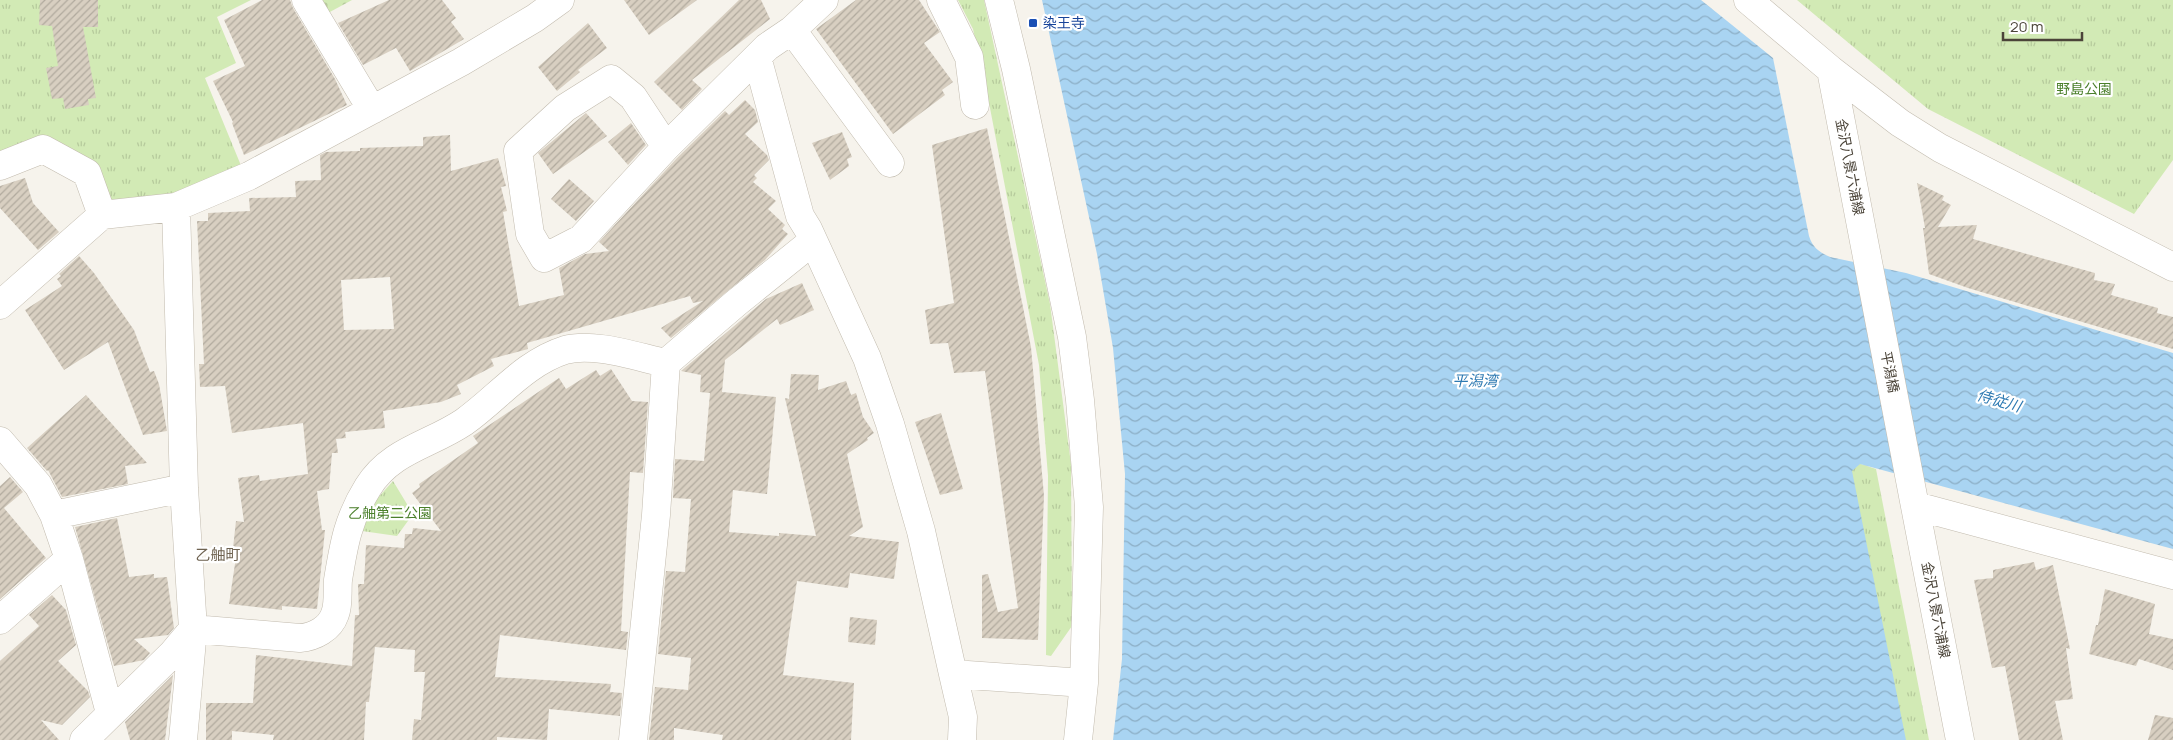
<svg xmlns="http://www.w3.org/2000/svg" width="2173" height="740" viewBox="0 0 2173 740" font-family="Manrope,'Noto Sans JP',sans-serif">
  <defs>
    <pattern id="grass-tufts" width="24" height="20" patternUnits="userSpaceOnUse" patternTransform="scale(1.25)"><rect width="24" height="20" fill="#d2eab5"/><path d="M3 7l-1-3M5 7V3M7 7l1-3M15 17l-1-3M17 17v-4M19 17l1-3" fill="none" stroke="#b6ca9c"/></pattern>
    <pattern id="cemetery-stones" width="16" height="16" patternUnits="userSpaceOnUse" patternTransform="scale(1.25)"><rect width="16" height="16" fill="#d2eab5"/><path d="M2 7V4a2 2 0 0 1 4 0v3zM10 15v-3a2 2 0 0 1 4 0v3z" fill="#b6ca9c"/></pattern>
    <pattern id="water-waves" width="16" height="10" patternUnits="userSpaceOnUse" patternTransform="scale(1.25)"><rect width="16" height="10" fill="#a9d4f2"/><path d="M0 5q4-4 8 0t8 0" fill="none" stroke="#8caec5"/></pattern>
    <pattern id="building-hatch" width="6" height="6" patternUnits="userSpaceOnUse" patternTransform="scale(1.25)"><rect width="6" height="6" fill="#d8cfc1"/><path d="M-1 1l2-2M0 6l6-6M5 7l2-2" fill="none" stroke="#b1aa9e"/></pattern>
  </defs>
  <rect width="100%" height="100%" fill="#f6f3ec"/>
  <path fill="url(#grass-tufts)" d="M0,0H251L217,17L236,63L205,78L242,168L173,196L108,201L99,172L0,156Z
    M958,0H984L1050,304L1071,464L1072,626L1051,656L1046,655L1048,476L1039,365L990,108L973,29Z
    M1797,0H2173V160L2134,214L1928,109Z
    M1855,462L1876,469L1929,740H1897L1845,472Z
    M393,481L413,514L397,536L362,531L375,501Z"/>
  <path fill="url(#cemetery-stones)" d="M319,0H352L328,13Z"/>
  <path fill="url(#water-waves)" d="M1042,0H1701L1773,58L1809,236C1813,248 1819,252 1830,257L1906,273L2173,353V549L1860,464L1852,471L1906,740H1113L1122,659L1125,474L1113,348L1097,254Z"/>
  <path fill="url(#building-hatch)" fill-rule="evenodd" d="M40,0H98V27H83L96,98L88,99L89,105L65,109L63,98L52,99L46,68L58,66L52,26L39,25Z
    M262,0H290L293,8L335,79L347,105L244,155L232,123L233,122L213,81L245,66L224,20Z
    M389,0H442L456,18L451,22L464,39L410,71L396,48L363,65L338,23Z
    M624,0H697L649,35Z
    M739,0H761L770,19L692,80L702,89L682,110L654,82Z
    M856,0H919L940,32L924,43L953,82L942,90L945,95L893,134L816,29Z
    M588,23L607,48L578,70L580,72L557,91L538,67Z
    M745,100L755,110L758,122L745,134L767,155L769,160L754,175L757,178L753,182L776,201L768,209L785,225L782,229L788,234L765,260L671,338L661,328L703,301L693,303L690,296L527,343L528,349L491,359L494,366L457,385L461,394L441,402L383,411L385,428L345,432L346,438L336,439L338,453H332L329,489L317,491L322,530H325L317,609L282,606V610L229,604L236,557H232L236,521L244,522L238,478L259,475L260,481L308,474L303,423L232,433L225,386L200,387L199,364H204L197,221H208V213L250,211L249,198L296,197L295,181L321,180L320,155L326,152L360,151V148L423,146V137L450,135L451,171L498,158L506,186L501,187L507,211L503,212L519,306L564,295L559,268L585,254L609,251L599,242L677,158L725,111L729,115ZM390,277L394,329L344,330L341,280Z
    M586,113L607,136L553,174L538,153Z
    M631,123L646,145L628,165L608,142Z
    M987,128L1031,347L1044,496L1038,640L982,638V575L988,574L998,612L1018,608L985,371L954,373L948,343L930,344L925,310L954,303L932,145Z
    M842,132L852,157L847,159L849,166L830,180L812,143Z
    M25,178L33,203L59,232L38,250L0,208V186Z
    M569,179L594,201L576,221L551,199Z
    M1917,183L1944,196L1942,200L1951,205L1938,227L1977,225L1973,239L2095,273L2094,280L2115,284L2111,295L2158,308L2157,313L2173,317V349L1968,288L1929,274L1923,228H1925Z
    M79,256L94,273L134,330L150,372L154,371L159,384L167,431L143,435L108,342L64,370L25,310L62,286L57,279L61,276L59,274Z
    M802,283L814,310L780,325L777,319L725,360L722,392L776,397L767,494L733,490L729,532L779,536V533L816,536L785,398L789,399L791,374L819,375L818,390L846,381L851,395L856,393L863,417L874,433L867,438L868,440L847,454L863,527L849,536L899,542L894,579L850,573L848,588L797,581L783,675L854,683L851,740H722L723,735L674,728V740H649L655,687L688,690L691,658L658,654L666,571L685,572L691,499L673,498L675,459L704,461L710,393L700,392L701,375L681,371L766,299Z
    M611,369L632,401L648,402L643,473L630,472L621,631L628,632L626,650L500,635L495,677L611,684L610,692L622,693L620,716L549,709L547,740L497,737V740H412L414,719L421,720L425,672H414L415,650L375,647L369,702H366L364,740H273L274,735L232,731V740H206V703H253L256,655L352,666L355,615H359L358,584H364L366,545L404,548L405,534H412L413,528L441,531L412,493L420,487L419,484L478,443L473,436L559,378L566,389L596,370L600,376Z
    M86,395L147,463L125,466L128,484L62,497L48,470L47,471L27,448Z
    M941,413L963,489L940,495L915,422Z
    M10,477L23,492L4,508L46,558L0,599V486Z
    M117,518L129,577L154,574V578L167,577L174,628L168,635L134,639L150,653L144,660L114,666L75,527Z
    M2034,562L2036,570L2053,565L2070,649L2066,648L2073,699L2055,701L2063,740H2019L2005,666L1992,668L1974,580L1993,578V570Z
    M2105,589L2155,604L2149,634L2173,639V670L2139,659L2136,666L2089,654L2096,625H2098Z
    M52,595L66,610L76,645L58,661L88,691L90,697L62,725L41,720L59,740H0V661L39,626L29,615Z
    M850,617L877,620L875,645L848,642Z
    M173,675L165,740H130L125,722Z
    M2155,715L2173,718V740H2148Z"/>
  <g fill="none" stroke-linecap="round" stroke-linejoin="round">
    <defs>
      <path id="minor" d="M306,0L372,110
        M941,0L969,57L975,105
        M999,0L1016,69L1072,337L1080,400L1089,507L1084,683L1078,740
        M1748,0L1831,70L1900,123L1940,148L2173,267
        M792,30L890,163
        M757,57L800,216L808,229L867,358L890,424L921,531L953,674L963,717L962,740
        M1831,70L1960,740
        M666,147L633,97L611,79L565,108L518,151L530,234L544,258L581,239L666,147L757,57L767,47L792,30L824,0
        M0,166L43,149L87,173L102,215
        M176,207L184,488L193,629L183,740
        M0,305L102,215L176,207L249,176L461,62L535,18L560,0
        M0,441L38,485L54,515L69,559L110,713
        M1916,506L2173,575
        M54,515L184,488
        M0,620L69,559
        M953,674L1084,683
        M84,740L173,653L193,629L300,638C314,637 330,629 335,614C339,604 337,590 338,580C344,543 348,519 368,487C391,450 430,445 464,422C498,398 524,363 565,350C594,342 637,357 666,363L736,303L813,241
        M633,740L656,515L666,363"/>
    </defs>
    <use href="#minor" stroke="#c2bbae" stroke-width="29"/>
    <use href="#minor" stroke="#fff" stroke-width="28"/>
  </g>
  <rect fill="#1a4fb4" stroke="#fff" stroke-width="2" x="1028" y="18" width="10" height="10" rx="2.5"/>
  <g text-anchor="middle" stroke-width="4.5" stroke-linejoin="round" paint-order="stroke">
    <g font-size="14" fill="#164399" stroke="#fff" text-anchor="start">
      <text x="1043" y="28">染王寺</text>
    </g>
    <g font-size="14" fill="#4a7f2a" stroke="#fff">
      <text x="2084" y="94">野島公園</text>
      <text x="390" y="518">乙舳第二公園</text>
    </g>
    <g font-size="14" fill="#4b4439" stroke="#fff">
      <text transform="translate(1850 167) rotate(79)" y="5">金沢八景六浦線</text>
      <text transform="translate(1890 372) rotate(79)" y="5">平潟橋</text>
      <text transform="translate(1936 610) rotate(79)" y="5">金沢八景六浦線</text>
    </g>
    <g font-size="15" font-style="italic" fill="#2e7ab2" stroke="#fff">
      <text x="1475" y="386">平潟湾</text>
      <text transform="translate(1999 401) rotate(16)" y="5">侍従川</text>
    </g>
    <g font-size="15" fill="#6e6250" stroke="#fff">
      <text x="218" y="560">乙舳町</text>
    </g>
  </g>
  <path d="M2003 32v8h79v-8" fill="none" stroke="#4b4439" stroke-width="2.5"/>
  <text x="2010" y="32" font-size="15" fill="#4b4439" stroke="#ffffff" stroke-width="4" paint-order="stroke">20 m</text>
</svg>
